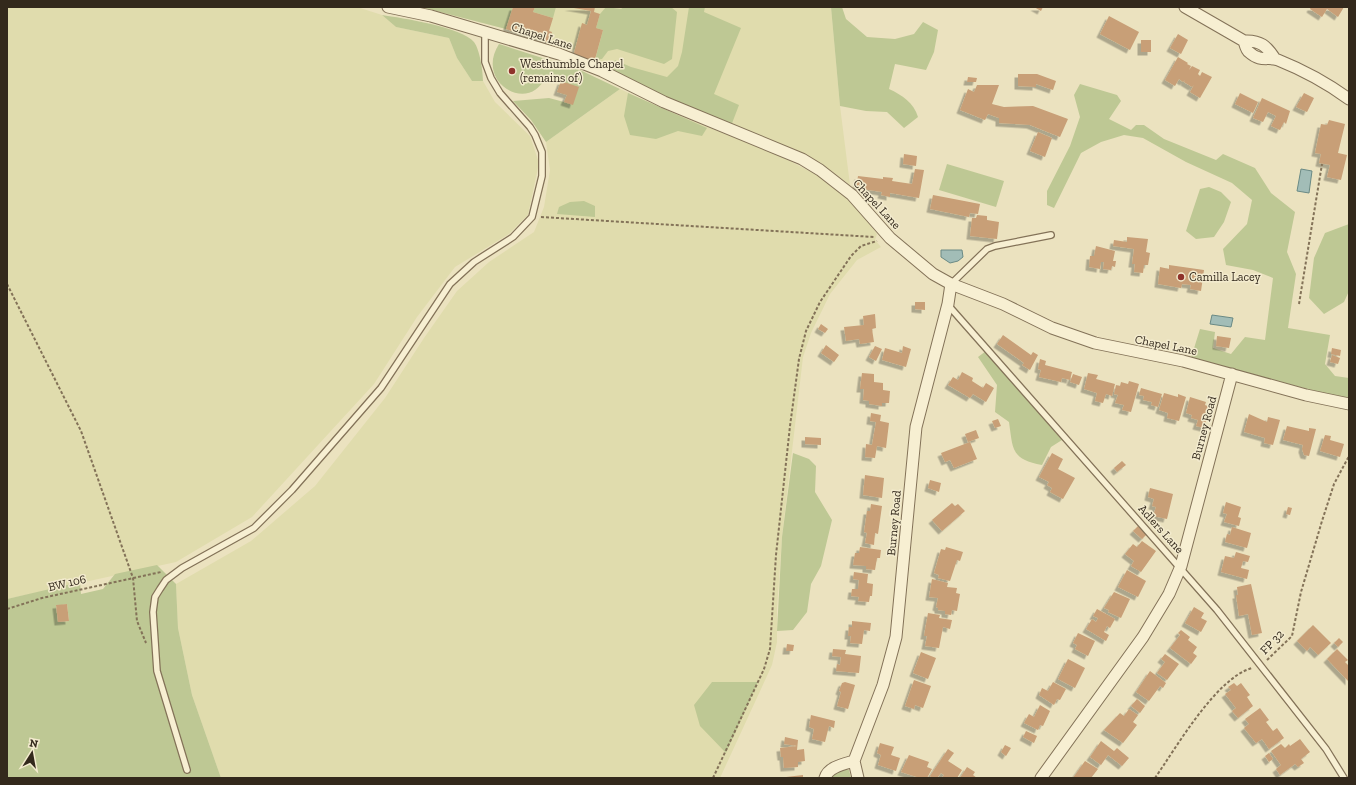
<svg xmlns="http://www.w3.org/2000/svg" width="1356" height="785" viewBox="0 0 1356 785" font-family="'Zilla Slab',serif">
  <defs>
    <filter id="shadow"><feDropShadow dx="-3.5" dy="3.5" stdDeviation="0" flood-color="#0004"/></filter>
  </defs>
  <rect width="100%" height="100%" fill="#ebe2bf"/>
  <path fill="#e0dcad" d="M7,7H357L382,15L396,27L449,38L457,58L472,81H483L495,102L530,136L539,163L528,215L509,234L455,267L417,317L374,384L252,517L176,562L7,599Z
    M421,7H831L840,106L850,185L821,163L573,57L574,50L506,29Z
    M620,89L665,110L778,155L821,177L858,208L877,234L875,240L881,247L857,260L830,294L811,333L803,357L782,537L777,609V642L772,665L720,778H221L192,695L178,628L176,584L251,541L315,486L385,398L424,338L457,291L489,262L534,232L544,207L550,170L546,142Z"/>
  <path fill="#bec894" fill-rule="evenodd" d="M421,7H513L506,29Z
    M535,7H556L553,18L533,12Z
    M606,7L621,9L624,7H671L677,12L672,59L664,64L617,49L608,51L602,59L595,60L603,30L596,28L600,14Z
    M689,7H705L704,12L741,28L714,94L739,105L731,126L668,99L611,70L615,60L631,67L667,77L678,66L682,52Z
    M831,7H842L846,19L867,37L895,39L914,34L923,22L938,30L934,52L926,70L895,64L889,89C902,95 914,103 918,117L904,128L887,112L866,111L840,106Z
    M382,15C402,18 462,27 474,42C480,50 483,72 483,81H472L457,58L449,38L396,27Z
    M499,44L580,70L620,89L546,142L531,120L513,101L549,98L564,102L567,95L557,92L561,81L546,76C530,115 474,83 499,44Z
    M1080,84L1117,95L1121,101L1109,119L1131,130L1136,125H1144L1164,139L1216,160L1223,154L1255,168L1271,193L1295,212L1287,252L1296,274L1288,328L1330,335L1325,364L1335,376L1349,378V400L1191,358L1200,329L1215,332L1213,348L1231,354L1245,337L1265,340L1273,278L1253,270L1226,265L1223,249L1247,224L1252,200L1232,183L1186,162L1143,138L1124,135L1101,142L1081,153L1054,208L1047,205V191L1070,146L1080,117L1074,95Z
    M628,93L707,128L702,136L678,131L656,139L630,135L624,116Z
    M947,164L1004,181L996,207L939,190Z
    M1209,187L1221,192L1231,202L1224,222L1214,237L1196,239L1186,231L1200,189Z
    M584,201L595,206V217L557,214L559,207L570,202Z
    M1349,224V291L1344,302L1324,314L1309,298L1314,258L1325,233Z
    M986,351L1062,440L1051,447L1042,465C1011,459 1013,450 1009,422L995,412L997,385L978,357Z
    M793,453L809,459L816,466L815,492L832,520L821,566L811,584L807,612L793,630L777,631L782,537Z
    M157,565L176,584L178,628L192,695L221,778H7V599L80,582L81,594L103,589L115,574ZM67,604L69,621L58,622L56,606Z
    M712,682H758L726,753L700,726L694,705Z
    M844,769L849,770L851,778H830L833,774Z"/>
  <path fill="#a2bdb7" stroke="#6a8a85" d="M1301,169L1312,171L1309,193L1297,191Z
    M941,250H962L963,257L958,261L950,263L941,257Z
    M1212,315L1233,318L1231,327L1210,324Z"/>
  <path fill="#c89f77" filter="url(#shadow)" d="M513,7H535L533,12L553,18L549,31L552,32L549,43L506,29Z
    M568,7H595L594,12L600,14L596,28L603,30L594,63L573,57L582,23L587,25L591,11Z
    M1034,7H1043L1041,11Z
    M1311,7H1344L1338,17L1327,9L1322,17L1310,9Z
    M1109,16L1139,32L1130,50L1100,34Z
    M1178,34L1188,40L1181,54L1170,48Z
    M1141,40H1151V52H1141Z
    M1178,57L1188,63L1187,64L1191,66L1189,70L1192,66L1200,70L1198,74L1200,76L1202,72L1212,77L1200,98L1190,92L1194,85L1192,87L1184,82L1185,80L1183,82L1179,79L1175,86L1165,80Z
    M1018,74H1037L1056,81L1053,90L1036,84V87L1018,86Z
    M968,77L977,78L976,82H967Z
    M561,81L579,87L573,105L564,102L567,95L557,92Z
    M977,85H999L992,104L1004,107L1033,106L1068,119L1060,137L1030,125L999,123V118L988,114L985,120L960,110L968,89L974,92Z
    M1240,93L1258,102L1253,113L1235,104Z
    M1304,93L1314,98L1307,112L1296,107Z
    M1262,98L1290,111L1286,124L1284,122L1280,130L1271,126L1276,116L1268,112L1263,122L1253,118Z
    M1329,120L1345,124L1338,153L1347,155L1341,180L1327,177L1330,165L1319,163L1321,154L1315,153L1321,124L1327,125Z
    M1038,132L1052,138L1045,157L1030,151Z
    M904,154L917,156L916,166L903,164Z
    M915,169L924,170L919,198L890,193V197L881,195L882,192L856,188L858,176L883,179V177L893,178L892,181L912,184Z
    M933,195L980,204L978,214L970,213L969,217L930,209Z
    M977,215L987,216V220L999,222L997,239L970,236L972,218H976Z
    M1127,237L1148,239L1146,252L1150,253L1148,265H1144L1143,273L1134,272L1135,264H1132L1134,249L1113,246L1114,240L1127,242Z
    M1096,246L1115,251L1113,261H1116L1115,267L1112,266L1111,270L1103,269L1104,262H1101L1100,269L1089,267L1090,256H1094Z
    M1169,265L1204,270L1201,291L1190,289L1191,285L1182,284L1181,288L1158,284L1160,267L1169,269Z
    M915,302H925V310L915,309Z
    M875,314L876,328L872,329L874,342L860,344L859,339L846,341L844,327L864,325L863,316Z
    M821,324L828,329L825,333L818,329Z
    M1003,335L1031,355L1033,352L1038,355L1030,370L1022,365L1024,363L997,344Z
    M1217,336L1231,338L1229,348L1216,346Z
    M826,345L839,355L834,362L821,353Z
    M875,346L882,349L876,361L869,357Z
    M903,346L911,349L906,367L882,360L885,348L902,353Z
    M1332,348L1341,350L1340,356L1331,354Z
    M1332,355L1340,358L1338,364L1330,362Z
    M1040,359L1046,361L1045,365L1072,372L1070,380L1062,378L1061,382L1039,377L1041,370L1038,369Z
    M962,372L973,378L972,381L983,388L986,383L994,388L986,402L973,394L970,398L948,385L953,377L958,380Z
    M862,373L874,374V382L883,383V390L890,391L889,403H882V406L869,404V401L863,400L864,389H860Z
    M1088,373L1098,375L1096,379L1115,384L1112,396L1106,394L1103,403L1095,401L1097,393L1084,389Z
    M1073,374L1082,377L1079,385L1070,382Z
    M1129,381L1139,384L1131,412L1122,410L1124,405L1115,403L1118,395L1114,394L1116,385L1120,386L1121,382L1128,384Z
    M1141,388L1162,394L1158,407L1151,405L1152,402L1143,400L1144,396L1139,395Z
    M1164,393L1178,397V394L1186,397L1179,421L1167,418L1168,413L1159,410Z
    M1190,397L1206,402L1205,405L1210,407L1204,428L1196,426L1198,420L1191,418L1192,415L1186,413Z
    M871,413L881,415L880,421L889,423L886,448L877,446L875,458L865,457L866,444L872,445L876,422L870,421Z
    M1249,414L1267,422L1268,417L1280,420L1273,445L1264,443L1265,438L1244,432Z
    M998,419L1001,426L995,428L992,421Z
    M1287,426L1309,431V428L1316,429L1309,456L1304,455L1302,449L1303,445L1283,440Z
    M976,430L979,438L968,442L965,434Z
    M1325,435L1331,436L1330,440L1344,444L1340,457L1320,451Z
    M805,437L821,438V445L805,444Z
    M970,442L977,459L954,468L950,460L945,462L941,453Z
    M1052,453L1063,459L1058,469L1075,478L1063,499L1050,492L1052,488L1047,485L1049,482L1039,477Z
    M1122,461L1126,465L1117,472L1114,468Z
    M865,475L884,478L882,498L863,495Z
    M930,480L941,483L939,492L928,488Z
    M1150,488L1173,494L1167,519L1153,516L1156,507L1152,506L1154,499L1148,497Z
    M1226,502L1241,507L1238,517L1241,518L1239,526L1224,522L1227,514L1223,513Z
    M952,503L955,506L958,504L965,511L942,531L932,520Z
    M871,504L882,506L878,534L875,533L874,545L865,543L867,533L864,532L867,511H870Z
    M1288,507L1292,508L1290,515L1286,514Z
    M1138,526L1147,534L1142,539L1133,531Z
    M1232,527L1251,533L1247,548L1225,542L1227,534L1230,535Z
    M1142,541L1156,551L1141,572L1131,566L1134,561L1125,554L1133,544L1137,547Z
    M860,547L881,550L880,558H877L875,570L866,569V566L853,565L855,553H859Z
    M946,547L963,552L960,561L957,560L950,581L938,578L939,575L934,573L941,549L945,550Z
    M1236,552L1250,556L1248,562L1243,561L1241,568L1249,570L1247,579L1221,572L1225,556L1234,558Z
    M1127,570L1146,581L1138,597L1118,587Z
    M854,572L868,574L867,583L873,584L872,596H870L869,602L858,601L859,597L851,596L852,589H858L859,580L853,579Z
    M932,579L948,583L947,587L957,588L956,593L960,594L957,611L952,610L951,615L945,614V611L938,610V608L936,607L938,598L929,597Z
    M1251,584L1262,633L1252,635L1248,614L1239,616L1236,595H1238L1237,587Z
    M1114,592L1130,599L1121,618L1108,612L1109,610L1104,608Z
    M67,604L69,621L58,622L56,605Z
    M1194,607L1204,613L1201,618L1207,621L1201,632L1185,623Z
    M1097,609L1115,619L1110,628L1107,626L1104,632L1109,635L1106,641L1086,629L1092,619L1096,622L1098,618L1093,616Z
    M928,613L940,615L939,618L952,620L950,629L943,627L939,648L925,646L927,636H924Z
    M852,621L871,623L870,631L864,630L862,644L850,643L851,636H848L849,627H852Z
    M1313,625L1331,643L1318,655L1310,647L1307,651L1297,641Z
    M1181,630L1190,637L1188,640L1197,647L1193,653L1197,656L1191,664L1170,648L1180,635L1178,633Z
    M1078,633L1095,641L1088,656L1075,649L1077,645L1073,643Z
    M1339,638L1343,642L1338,647L1334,643Z
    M787,644L794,645L793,651H786Z
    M833,649L846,650L845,654L861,656L859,673L836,671L837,664L840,665L841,657L832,656Z
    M1337,649L1348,660L1345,662L1349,666V682L1327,659Z
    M921,652L936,658L928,679L913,673Z
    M1165,654L1179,664L1167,680L1157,673L1165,662L1161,659Z
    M1068,659L1085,668L1075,688L1058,679Z
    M1150,671L1166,683L1163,688L1160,686L1149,701L1136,692Z
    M914,680L931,686L923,708L915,705L914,709L905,706Z
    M845,682L855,685L848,709L837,706L841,692L839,691L842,683Z
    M1053,682L1066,689L1060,700L1057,699L1054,705L1039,695L1042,688L1048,691Z
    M1234,683L1237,686L1241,683L1250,695L1247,697L1253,706L1238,718L1232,711L1236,708L1225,694L1231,690L1228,687Z
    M1137,699L1145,706L1140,713L1131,706Z
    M1040,705L1050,711L1043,726L1040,725L1038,730L1024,723L1029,714L1034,717Z
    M1260,708L1269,720L1266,722L1273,731L1277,728L1284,738L1269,749L1262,739L1256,743L1244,728L1249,724L1245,719Z
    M1129,709L1138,715L1133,722L1137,725L1123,743L1104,730L1120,713L1124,716Z
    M811,715L835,721L834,728L829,726L825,742L812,739L814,729L809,727Z
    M1026,731L1037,736L1034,743L1023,737Z
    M785,737L798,740L797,750L804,749L805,761L798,762V767L784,768L783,757H781L780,748L797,746L784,744Z
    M1300,739L1310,752L1301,759L1304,763L1298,767L1295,764L1280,775L1276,769L1281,765L1271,751L1281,744L1285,748L1289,744L1290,746Z
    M1101,741L1114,751L1117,748L1129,758L1122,766L1108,755L1101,765L1090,757Z
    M880,743L894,747L891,755L900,758L896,771L878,765L881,755L877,753Z
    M1005,745L1011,748L1006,756L1001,752Z
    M948,749L954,753L948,761L962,770L957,778H942L944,775L941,773L937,778H932L930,776Z
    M1269,753L1273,759L1269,762L1265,756Z
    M909,755L929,762L927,767L932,769L927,778H920L901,772Z
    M1085,761L1098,769L1091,778H1073Z
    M967,767L975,772L973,775L977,778H960Z
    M803,775V778H786V777Z"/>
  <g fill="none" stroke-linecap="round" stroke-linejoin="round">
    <defs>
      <path id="lane" d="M951,284L987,249L995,246L1051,235
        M948,305L1217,610L1326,749L1344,778
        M187,770L157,671L153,612L155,597L160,589L166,580L182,568L254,528L292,490L381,388L450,284L474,262L513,237L532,217L542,176V152L535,135L530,127L500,93L491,78L485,62V32"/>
      <path id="street" d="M388,7L431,16L559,54L602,71L664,102L802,159L820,170L852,195L890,238L933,274L951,284L1003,304L1052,328L1095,343L1183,361L1306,395L1349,404
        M1185,7L1244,41C1245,44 1246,50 1249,52C1261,63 1268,56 1278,60C1303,70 1327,83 1349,99
        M1244,41C1260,40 1267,46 1275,59
        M825,778C828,767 844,764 854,761
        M858,778L854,761L883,685L896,637L916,427L948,304L951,284
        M1041,778L1143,637L1169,594L1181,566L1232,374"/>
    </defs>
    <use href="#lane" stroke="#837258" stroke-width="8"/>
    <use href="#street" stroke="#837258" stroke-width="13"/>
    <path stroke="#837258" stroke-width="2" stroke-dasharray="3 2" stroke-linecap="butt" d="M541,217L874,237
      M7,284L81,431L133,578L137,621L146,643
      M1299,304L1322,164
      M7,609L42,598L161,572
      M1267,660L1292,636L1301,592L1322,521L1334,484L1349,456
      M713,778L764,669L770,649L776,555L790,426L799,359L806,331L820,302L851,256L861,246L877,241
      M1155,778C1176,748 1216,678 1252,668"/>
    <use href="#lane" stroke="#f7efd2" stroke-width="5.5"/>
    <use href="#street" stroke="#f7efd2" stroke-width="11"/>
  </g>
  <g fill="#8f322b" stroke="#f3ebce" stroke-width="1.5">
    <circle cx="512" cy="71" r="4"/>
    <circle cx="1181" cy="277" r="4"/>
  </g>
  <g text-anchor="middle" stroke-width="3" stroke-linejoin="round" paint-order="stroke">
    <g font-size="12" fill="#33291c" stroke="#f3ebce">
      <text transform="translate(542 36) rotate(18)" y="4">Chapel Lane</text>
      <text transform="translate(877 204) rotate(47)" y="4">Chapel Lane</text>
      <text transform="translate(1166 345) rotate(11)" y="4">Chapel Lane</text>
      <text transform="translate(1204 428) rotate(-75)" y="4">Burney Road</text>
      <text transform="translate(894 523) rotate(-85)" y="4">Burney Road</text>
      <text transform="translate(1161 529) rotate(48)" y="4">Adlers Lane</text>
      <text transform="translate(67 583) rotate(-13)" y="4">BW 106</text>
      <text transform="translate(1272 642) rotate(-46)" y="4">FP 32</text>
    </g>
    <g font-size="12" fill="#33291c" stroke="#f3ebce" text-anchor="start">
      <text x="520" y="68">Westhumble Chapel<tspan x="520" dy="14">(remains of)</tspan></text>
      <text x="1189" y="281">Camilla Lacey</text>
    </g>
  </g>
  <rect width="1356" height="785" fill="none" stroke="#33291c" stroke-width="16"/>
  <g transform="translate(32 753) rotate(11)" stroke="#f3ebce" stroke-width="3" paint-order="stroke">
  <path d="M0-3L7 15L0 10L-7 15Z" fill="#33291c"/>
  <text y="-6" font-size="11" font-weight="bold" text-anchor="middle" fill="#33291c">N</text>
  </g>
</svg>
